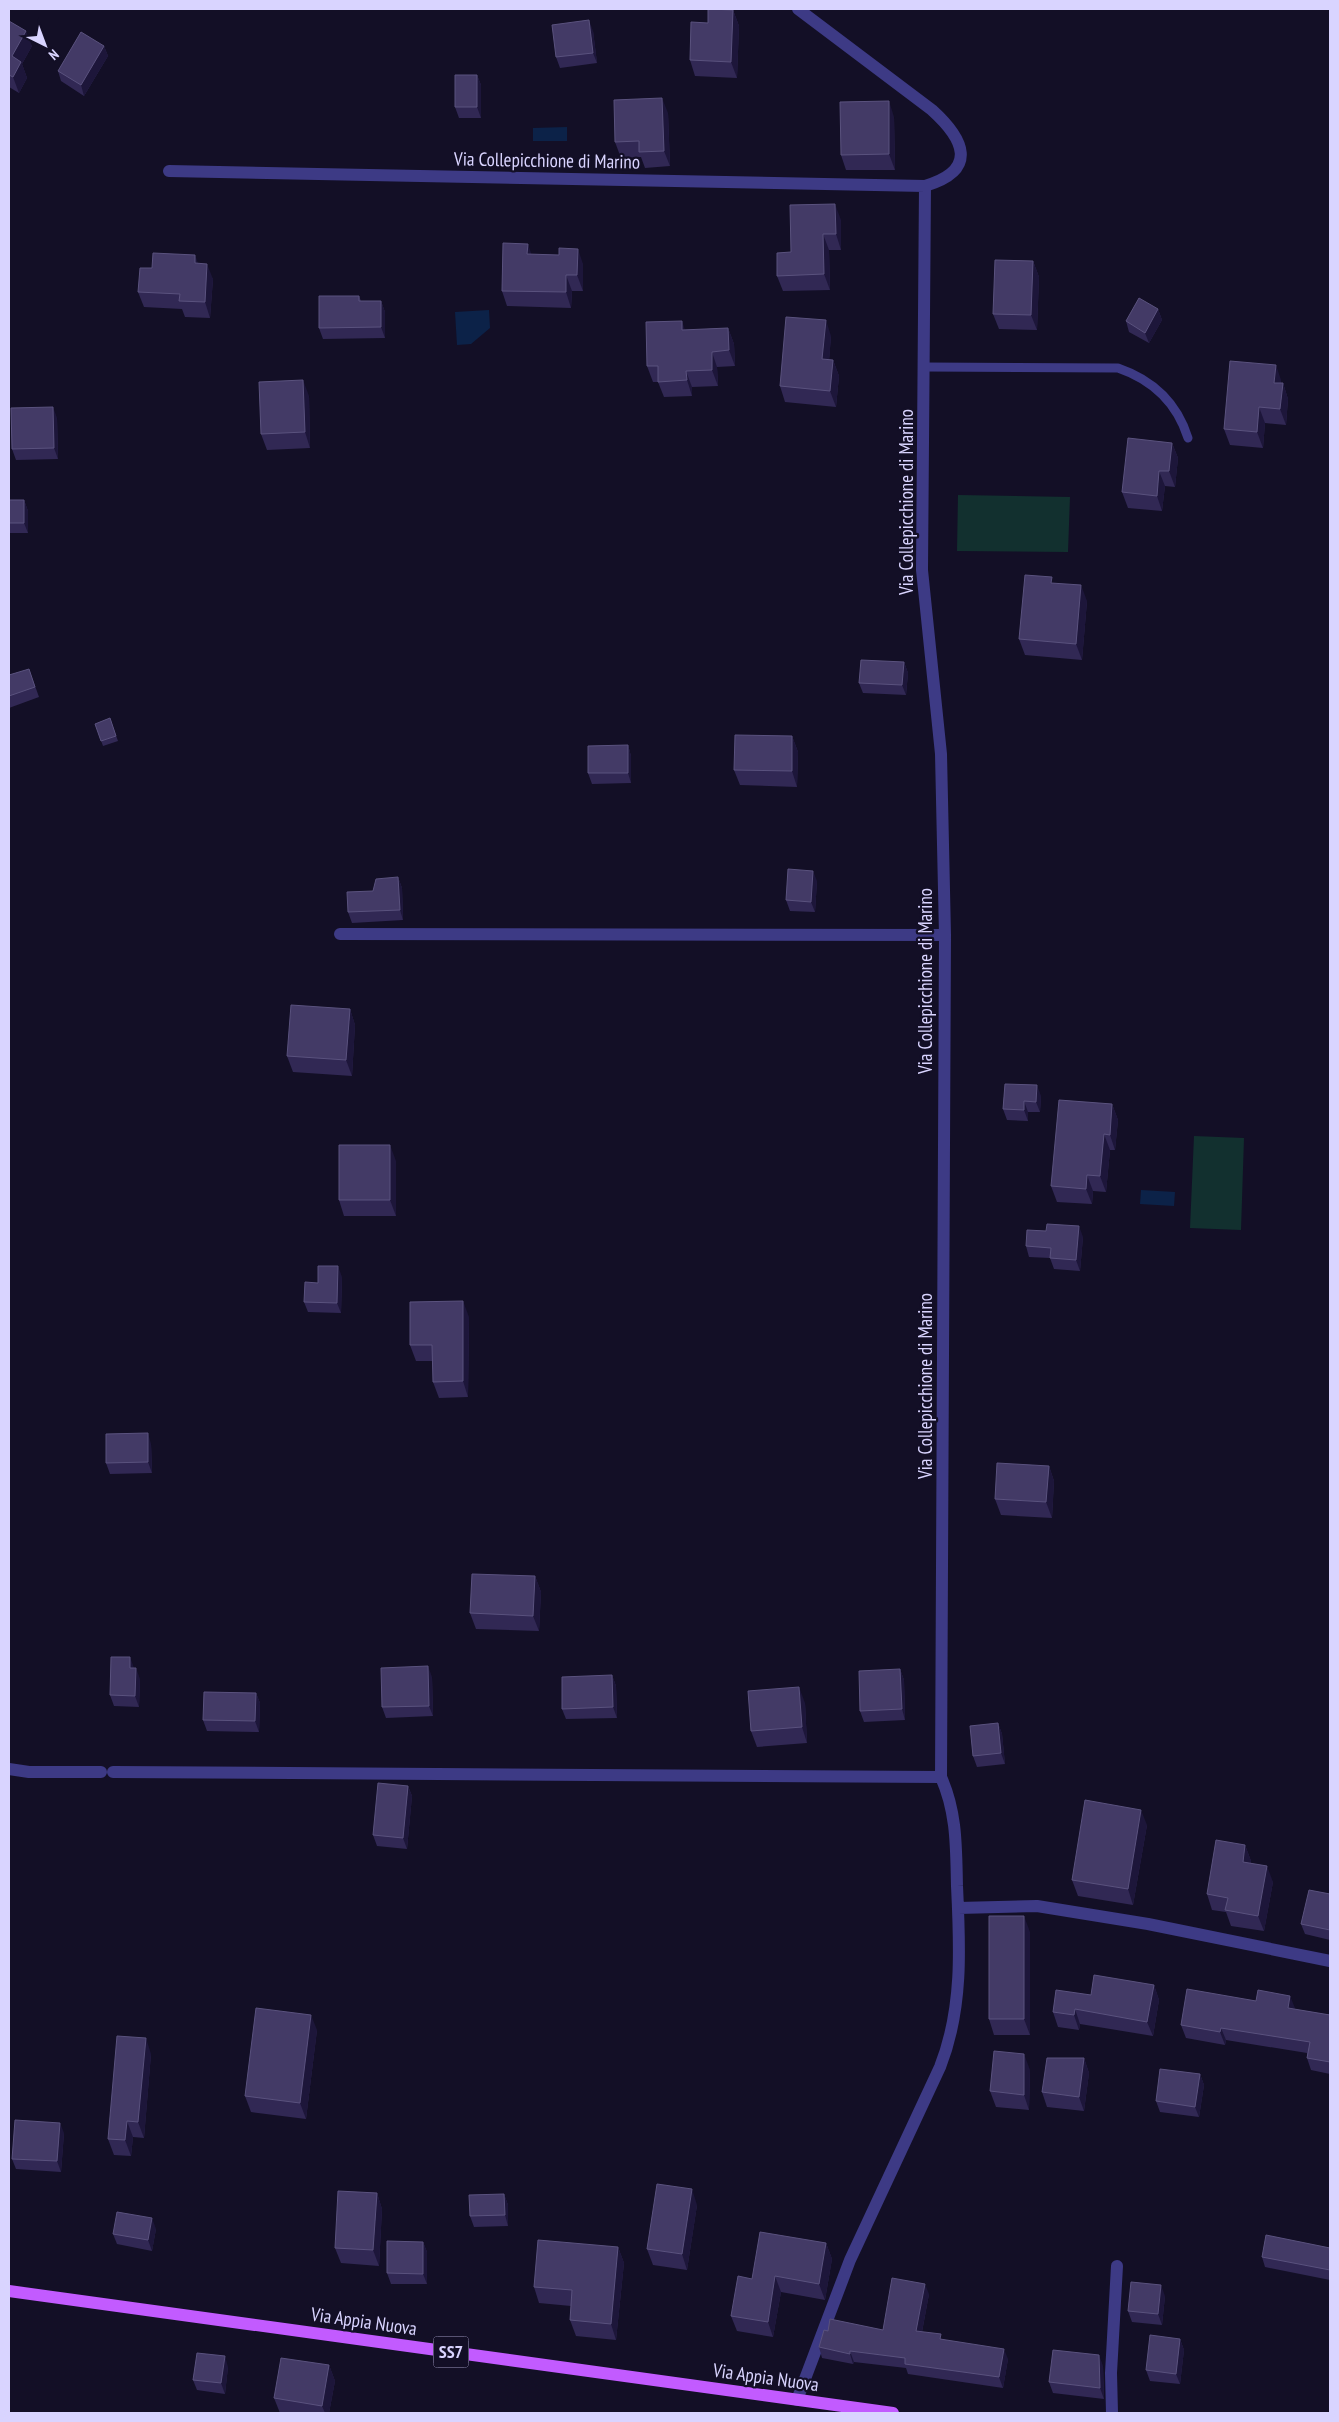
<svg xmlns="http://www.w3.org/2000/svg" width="1339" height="2422" viewBox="0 0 1339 2422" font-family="'PT Sans Narrow',sans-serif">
  <rect width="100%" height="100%" fill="#130f26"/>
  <path fill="#12302f" d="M958,495L1070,497L1068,552L957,551Z
    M1194,1136L1244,1138L1241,1230L1190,1228Z"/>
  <path fill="#0c2248" d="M567,127V141H533V128Z
    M489,310L490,328L471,344L457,345L455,312Z
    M1141,1190L1175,1192L1174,1206L1140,1204Z"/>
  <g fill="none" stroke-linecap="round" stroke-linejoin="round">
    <path stroke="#3d3a85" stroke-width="9" d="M925,367L1118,368C1153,380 1177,403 1188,438"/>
    <path stroke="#3d3a85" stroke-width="12" d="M169,171L925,186C979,170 964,139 932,110L798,9
      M340,934L945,935
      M9,1769L29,1772H101
      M113,1772L941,1777
      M958,1908L1037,1906L1148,1924L1330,1961
      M797,2400L850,2260L940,2067C963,2009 960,1947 957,1886C956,1847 957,1813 941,1777L945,935L941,754L922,570L925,186
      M1112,2413L1111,2373L1117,2266"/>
    <path stroke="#c25bff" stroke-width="12" d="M9,2291L893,2413"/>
  </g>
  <path fill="#312854" d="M733,10L739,26L737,78L695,76L690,60L708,23Z
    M9,21L32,46L22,64L27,78L19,93L9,87Z
    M593,31L597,63L560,68L556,57Z
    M104,46L108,56L84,96L61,81L58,71Z
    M477,75L481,85V118H459L455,107Z
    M668,113L670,166L645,168L641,157L621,158L615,142Z
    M894,117L895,170H846L841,155Z
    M841,220V250H829L830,290L783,291L777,276L791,252Z
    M532,255H559L583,264V291H572L571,308L507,306L502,291Z
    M1033,261L1039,277L1037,330L999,329L993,314Z
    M198,263L213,279L210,318L185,317L182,309L144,307L138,292L152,268Z
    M359,296L361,301H381L385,312V338L323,339L319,328Z
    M1158,309L1162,320L1149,343L1129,332L1126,321Z
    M728,328L734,344L735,366L717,367L718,386L692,387V396L664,397L658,382H653L647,366L685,330Z
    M831,336L829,360H833L839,376L836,407L785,402L780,386Z
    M1281,380V383H1283L1288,399L1286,425L1265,423L1263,448L1230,445L1224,429Z
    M309,396L310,448L267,450L261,434Z
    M57,418L58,459L16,460L12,449Z
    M1172,443L1178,458L1175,487L1165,486L1162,511L1128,508L1122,492Z
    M9,500H24L28,511V533H9Z
    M1054,583L1087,601L1082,660L1025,655L1019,639Z
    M904,662L908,673L906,695L863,693L859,683Z
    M29,669L39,697L9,708V675Z
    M110,718L118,741L103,746L95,724Z
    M792,736L798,752L797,787L740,785L734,770Z
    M628,745L631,756V783L592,784L588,773Z
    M398,877L402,888L403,920L352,923L348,912L373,891Z
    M817,881L815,912L790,911L786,900Z
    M350,1009L355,1025L352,1076L293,1072L287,1056Z
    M1005,1084L1041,1096L1040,1112H1028V1121L1007,1120L1003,1109Z
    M1112,1104L1118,1120L1115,1150H1110L1106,1192L1093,1191L1092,1204L1057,1202L1051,1186Z
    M396,1161V1216H344L339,1200Z
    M1046,1231L1083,1237L1080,1271L1054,1269L1050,1258L1029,1257L1026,1246Z
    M342,1277L341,1313L308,1312L304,1302L318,1283Z
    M469,1317L468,1397L439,1398L433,1382V1361H416L410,1345Z
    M151,1444L152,1473L110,1474L106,1463Z
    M1049,1466L1054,1481L1052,1518L1001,1515L995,1499Z
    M535,1576L541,1592L539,1631L476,1629L470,1613Z
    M900,1669L904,1680L905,1720L864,1722L860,1711Z
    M612,1675L616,1686L617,1718L566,1719L562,1709Z
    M432,1677L433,1716L386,1718L382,1707Z
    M140,1679L139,1707L114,1706L110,1695Z
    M256,1693L260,1703L259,1732L207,1731L203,1720Z
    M805,1703L807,1743L757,1747L751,1731Z
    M998,1723L1002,1734L1005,1764L977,1767L973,1756Z
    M408,1786L412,1796L407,1849L377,1846L373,1835Z
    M1147,1825L1133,1905L1078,1896L1072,1880Z
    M1245,1845L1251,1861V1863L1273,1882L1264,1931L1231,1926L1226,1912L1212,1910L1207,1894Z
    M1330,1894V1940L1305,1934L1301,1924Z
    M1030,1932V2035H994L989,2019Z
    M1154,1985L1159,2000L1153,2036L1080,2024L1079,2030L1058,2027L1053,2012L1091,1995Z
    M1295,2008V2010L1330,2015V2074L1311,2070L1307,2058V2053L1226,2040L1225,2045L1186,2038L1181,2025Z
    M317,2030L306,2119L251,2112L245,2096Z
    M151,2054L144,2138L133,2137L131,2156L114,2155L108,2139Z
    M1084,2058L1089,2073L1084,2111L1047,2107L1042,2092Z
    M1030,2070L1029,2110L996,2107L990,2091Z
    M1200,2074L1204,2085L1199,2117L1160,2112L1156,2101Z
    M64,2133L61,2172L16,2169L12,2159Z
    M377,2193L382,2209L379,2266L341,2263L335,2248Z
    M504,2194L508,2205V2226L474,2227L470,2216Z
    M697,2205L687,2270L653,2265L647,2249Z
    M156,2229L152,2251L117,2244L113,2234Z
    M423,2242L427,2252V2284H391L387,2273Z
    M826,2243L832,2259L825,2300L781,2292L773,2337L737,2331L731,2316L752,2279Z
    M618,2247L624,2263L616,2340L576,2336L570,2320L571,2306L539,2303L534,2287Z
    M1330,2248V2280L1265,2267L1262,2257Z
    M929,2294L922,2332L942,2339L1008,2359L1003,2388L908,2374L906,2368L854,2362L853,2364L822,2358L819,2347L828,2331L883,2330Z
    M1165,2296L1162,2325L1132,2322L1128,2311Z
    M1180,2339L1184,2350L1180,2384L1150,2381L1146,2370Z
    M329,2365L335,2381L329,2413H280L274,2398Z
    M1103,2366L1104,2399L1053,2393L1049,2382Z
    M228,2367L225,2394L197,2390L193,2380Z"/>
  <path fill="#1d163a" d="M733,10L739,26L737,78L731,62Z
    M589,20L593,31L597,63L593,53Z
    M26,31L32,46L22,64L27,78L19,93L13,77L12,56Z
    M104,46L108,56L84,96L81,85Z
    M477,75L481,85V118L477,107Z
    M662,98L668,113L670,166L664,151Z
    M889,101L894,117L895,170L889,154Z
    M835,204L841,220V250L836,234Z
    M823,234L829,250L830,290L824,274Z
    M528,244L533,259L527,254Z
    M578,249L583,264V291L577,275Z
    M195,255L201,271L195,263Z
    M1033,261L1039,277L1037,330L1031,315Z
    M207,264L213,279L210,318L205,302Z
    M566,275L572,291L571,308L566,292Z
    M381,301L385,312V338L381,327Z
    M1158,309L1162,320L1149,343L1145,333Z
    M826,320L831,336L828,375L822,359Z
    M682,321L687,336L682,330Z
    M728,328L734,344L735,366L729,350Z
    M712,352L717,367L718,386L712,370Z
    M833,360L839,376L836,407L830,391Z
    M1276,365L1281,380L1280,399L1274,383Z
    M686,371L692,387V396L687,380Z
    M303,380L309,396L310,448L305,432Z
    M1283,383L1288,399L1286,425L1280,409Z
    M53,407L57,418L58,459L54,448Z
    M1259,407L1265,423L1263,448L1257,432Z
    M1172,443L1178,458L1175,487L1169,471Z
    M1159,471L1165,486L1162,511L1157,496Z
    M24,500L28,511V533L24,523Z
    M1081,585L1087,601L1082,660L1076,644Z
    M904,662L908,673L906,695L902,685Z
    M792,736L798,752L797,787L792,771Z
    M628,745L631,756V783L628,773Z
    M813,871L817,881L815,912L811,902Z
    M398,877L402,888L403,920L400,910Z
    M350,1009L355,1025L352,1076L346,1060Z
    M1037,1085L1041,1096L1040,1112L1036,1102Z
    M1024,1101L1028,1112V1121L1024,1110Z
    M1112,1104L1118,1120L1115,1150L1110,1135Z
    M1104,1134L1110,1150L1106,1192L1100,1176Z
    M390,1145L396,1161V1216L390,1200Z
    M1087,1175L1093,1191L1092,1204L1086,1189Z
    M1079,1226L1083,1237L1080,1271L1076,1260Z
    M338,1266L342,1277L341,1313L337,1303Z
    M463,1301L469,1317L468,1397L463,1381Z
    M148,1433L151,1444L152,1473L148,1462Z
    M1049,1466L1054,1481L1052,1518L1046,1502Z
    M535,1576L541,1592L539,1631L533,1616Z
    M130,1657L134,1668V1679L130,1668Z
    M428,1666L432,1677L433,1716L429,1706Z
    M136,1668L140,1679L139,1707L135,1696Z
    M900,1669L904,1680L905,1720L902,1709Z
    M612,1675L616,1686L617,1718L613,1707Z
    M799,1687L805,1703L807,1743L802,1727Z
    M256,1693L260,1703L259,1732L255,1721Z
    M998,1723L1002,1734L1005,1764L1001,1753Z
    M408,1786L412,1796L407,1849L403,1838Z
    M1141,1810L1147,1825L1133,1905L1128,1889Z
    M1245,1845L1251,1861L1248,1878L1243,1862Z
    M1267,1866L1273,1882L1264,1931L1258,1916Z
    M1024,1916L1030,1932V2035L1024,2019Z
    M1154,1985L1159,2000L1153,2036L1147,2022Z
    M1290,1996L1295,2008L1293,2021L1288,2008Z
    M1075,2009L1080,2024L1079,2030L1074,2015Z
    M311,2015L317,2030L306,2119L300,2103Z
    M1221,2028L1226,2040L1225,2045L1220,2032Z
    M146,2038L151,2054L144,2138L138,2122Z
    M1024,2054L1030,2070L1029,2110L1024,2095Z
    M1084,2058L1089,2073L1084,2111L1079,2097Z
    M1200,2074L1204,2085L1199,2117L1195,2107Z
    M127,2121L133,2137L131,2156L125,2140Z
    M60,2123L64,2133L61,2172L57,2161Z
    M692,2189L697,2205L687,2270L682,2254Z
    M377,2193L382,2209L379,2266L373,2250Z
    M504,2194L508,2205V2226L505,2215Z
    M152,2218L156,2229L152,2251L148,2240Z
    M423,2242L427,2252V2284L423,2274Z
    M826,2243L832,2259L825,2300L819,2284Z
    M618,2247L624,2263L616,2340L611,2324Z
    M775,2276L781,2292L773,2337L768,2322Z
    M925,2284L929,2294L920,2342L916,2331Z
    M1161,2285L1165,2296L1162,2325L1158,2314Z
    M1180,2339L1184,2350L1180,2384L1176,2374Z
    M1004,2349L1008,2359L1003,2388L999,2377Z
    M850,2351L854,2362L853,2364L850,2354Z
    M1099,2355L1103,2366L1104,2399L1100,2388Z
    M225,2356L228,2367L225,2394L221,2383Z
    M329,2365L335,2381L329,2413H325L322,2406Z"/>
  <path fill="#433a66" stroke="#5a527e" d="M708,9L733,10L731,62L690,60L691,22L708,23Z
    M589,20L593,53L556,57L552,25Z
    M9,21L26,31L12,56L21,62L13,77L9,75Z
    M81,32L104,46L81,85L58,71Z
    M455,75H477V107H455Z
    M662,98L664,151L639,152V141L615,142L614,100Z
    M889,101V154L841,155L840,102Z
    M835,204L836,234H823L824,274L777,276V253L791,252L790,205Z
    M503,243L528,244L527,254L559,255V248L578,249L577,275H566V292L502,291Z
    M153,253L195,255V263L207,264L205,302L179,301L180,294L138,292L140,268H152Z
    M995,260L1033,261L1031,315L993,314Z
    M319,296H359V301H381V327L319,328Z
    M1139,298L1158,309L1145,333L1126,321Z
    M786,317L826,320L822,359L833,360L830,391L780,386Z
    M682,321V330L728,328L729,350L712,352V370L686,371L687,380L658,382V366H647L646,322Z
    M1230,361L1276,365L1274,383H1283L1280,409L1259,407L1257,432L1224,429Z
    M303,380L305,432L261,434L259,382Z
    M53,407L54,448L12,449L11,408Z
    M1128,438L1172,443L1169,471H1159L1157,496L1122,492Z
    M9,500H24V523H9Z
    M1025,575L1052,577L1051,583L1081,585L1076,644L1019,639Z
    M861,660L904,662L902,685L859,683Z
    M29,669L35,687L9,696V675Z
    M110,718L116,736L101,741L95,724Z
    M735,735L792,736V771L734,770Z
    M628,745V773H588V746Z
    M788,869L813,871L811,902L786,900Z
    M398,877L400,910L348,912L347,892L373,891L376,879Z
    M291,1005L350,1009L346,1060L287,1056Z
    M1005,1084L1037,1085L1036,1102L1024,1101V1110L1003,1109Z
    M1059,1100L1112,1104L1110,1135L1104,1134L1100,1176L1087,1175L1086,1189L1051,1186Z
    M339,1145H390V1200H339Z
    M1047,1224L1079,1226L1076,1260L1050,1258L1051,1248L1026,1246L1027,1230L1046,1231Z
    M318,1266H338L337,1303L304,1302L305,1282L318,1283Z
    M463,1301V1381L433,1382L432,1345H410V1302Z
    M148,1433V1462L106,1463V1434Z
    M997,1463L1049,1466L1046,1502L995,1499Z
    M472,1574L535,1576L533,1616L470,1613Z
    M111,1657H130V1668H136L135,1696L110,1695Z
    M428,1666L429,1706L382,1707L381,1668Z
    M900,1669L902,1709L860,1711L859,1671Z
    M612,1675L613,1707L562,1709V1677Z
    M799,1687L802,1727L751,1731L748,1691Z
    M204,1692L256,1693L255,1721L203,1720Z
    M998,1723L1001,1753L973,1756L970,1726Z
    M378,1783L408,1786L403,1838L373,1835Z
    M1085,1800L1141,1810L1128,1889L1072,1880Z
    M1216,1840L1245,1845L1243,1862L1267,1866L1258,1916L1225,1910L1228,1898L1207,1894Z
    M1309,1890L1330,1894V1930L1301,1924Z
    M989,1916H1024V2019H989Z
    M1094,1975L1154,1985L1147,2022L1075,2009L1074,2015L1053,2012L1056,1990L1091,1995Z
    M1187,1989L1256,2001L1258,1990L1290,1996L1288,2008L1330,2015V2062L1307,2058L1310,2042L1221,2028L1220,2032L1181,2025Z
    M256,2008L311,2015L300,2103L245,2096Z
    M117,2036L146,2038L138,2122L127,2121L125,2140L108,2139Z
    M994,2051L1024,2054V2095L990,2091Z
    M1047,2058H1084L1079,2097L1042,2092Z
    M1160,2069L1200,2074L1195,2107L1156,2101Z
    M15,2120L60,2123L57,2161L12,2159Z
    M657,2184L692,2189L682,2254L647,2249Z
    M338,2191L377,2193L373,2250L335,2248Z
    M504,2194L505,2215L470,2216L469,2195Z
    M117,2212L152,2218L148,2240L113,2234Z
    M760,2232L826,2243L819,2284L775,2276L768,2322L731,2316L738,2276L752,2279Z
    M1266,2235L1330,2248V2270L1262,2257Z
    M538,2240L618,2247L611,2324L570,2320L572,2290L534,2287Z
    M387,2241L423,2242V2274L387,2273Z
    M892,2278L925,2284L916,2331L941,2334L940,2339L1004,2349L999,2377L905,2364V2358L850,2351V2354L819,2347L824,2330L828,2331L830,2319L883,2330Z
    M1131,2282L1161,2285L1158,2314L1128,2311Z
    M1150,2335L1180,2339L1176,2374L1146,2370Z
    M1053,2350L1099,2355L1100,2388L1049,2382Z
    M197,2353L225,2356L221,2383L193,2380Z
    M281,2358L329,2365L322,2406L274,2398Z"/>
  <g text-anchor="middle" stroke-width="4.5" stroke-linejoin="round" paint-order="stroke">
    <rect fill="#130f26" stroke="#9e99be" stroke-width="1" x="433.5" y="2336.5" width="35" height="31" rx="4"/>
    <g font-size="18" font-weight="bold" fill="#d9d4ff">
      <text x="451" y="2358">SS7</text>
    </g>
    <g font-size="19" fill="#d9d4ff" stroke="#130f26">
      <text transform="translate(547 160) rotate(1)" y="7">Via Collepicchione di Marino</text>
      <text transform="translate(906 502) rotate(-90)" y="7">Via Collepicchione di Marino</text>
      <text transform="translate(925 981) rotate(-90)" y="7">Via Collepicchione di Marino</text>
      <text transform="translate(925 1386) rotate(-90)" y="7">Via Collepicchione di Marino</text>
      <text transform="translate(364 2321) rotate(8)" y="7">Via Appia Nuova</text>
      <text transform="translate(766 2377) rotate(8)" y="7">Via Appia Nuova</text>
    </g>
  </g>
  <rect width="1339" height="2422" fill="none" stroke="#d9d4ff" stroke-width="20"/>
  <g transform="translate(45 45) rotate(138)" stroke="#130f26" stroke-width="4" paint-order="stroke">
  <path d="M0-4L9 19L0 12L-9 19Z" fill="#d9d4ff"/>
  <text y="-8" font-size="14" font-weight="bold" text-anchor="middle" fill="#d9d4ff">N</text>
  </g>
</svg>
